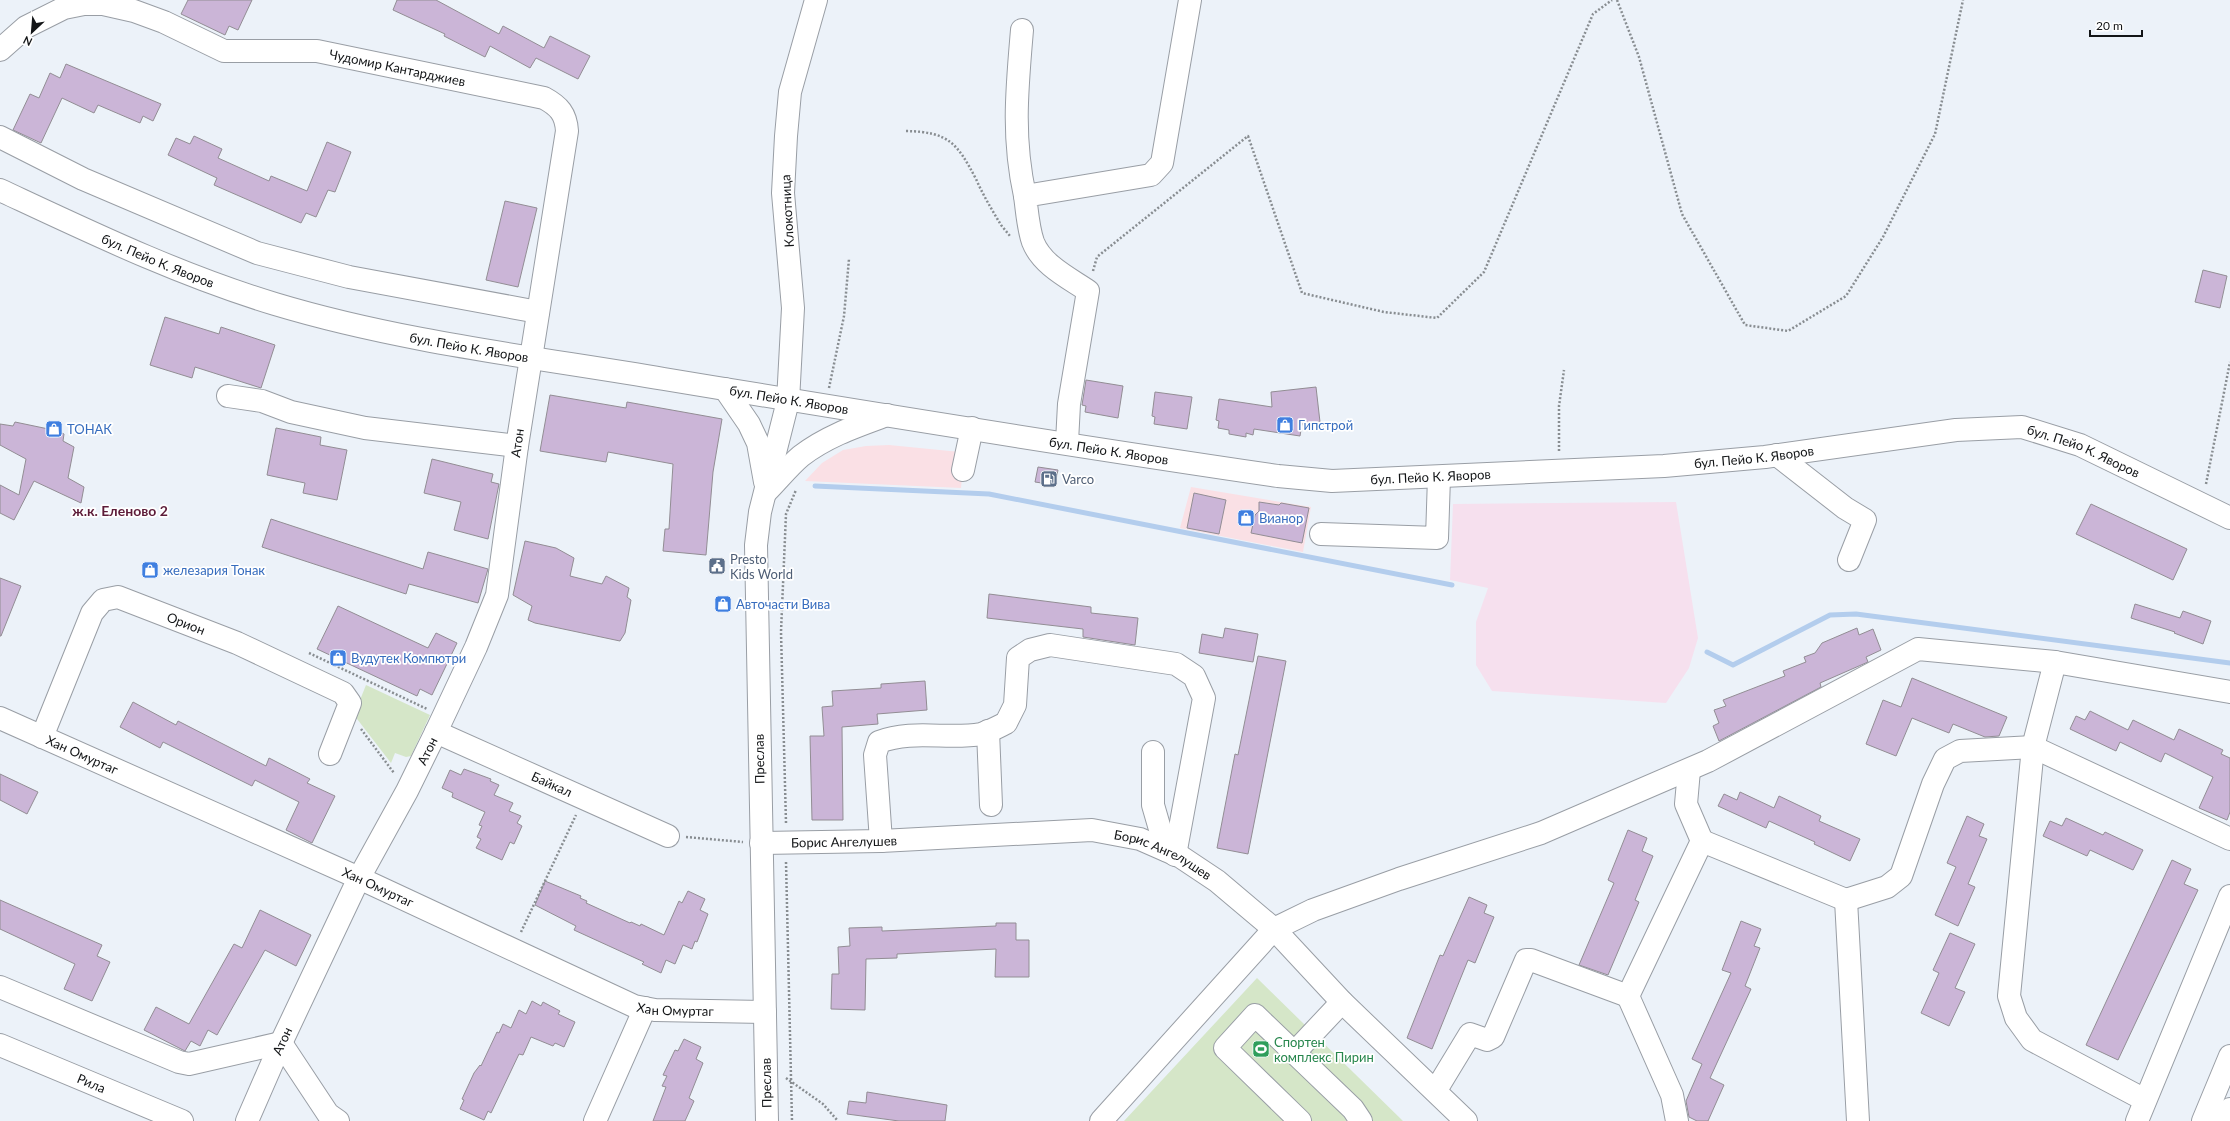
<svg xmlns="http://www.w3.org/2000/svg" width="2230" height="1121" viewBox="0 0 2230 1121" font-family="Lato,sans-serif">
  <rect width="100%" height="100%" fill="#ecf2f9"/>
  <path fill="#fae0e5" d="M889,445L960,452L964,457L961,488L805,481L822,463L843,450L866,446Z
    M1191,487L1311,507L1303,552L1180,528Z"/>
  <path fill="#f6e0ee" d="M1676,502L1698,638L1689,668L1666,703L1492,691L1476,665V622L1488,588L1450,580L1453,504Z"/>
  <path fill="#d5e6c8" d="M366,685L430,715L411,756L406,757L395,753L391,763L354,715Z
    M1257,978L1403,1121H1124Z"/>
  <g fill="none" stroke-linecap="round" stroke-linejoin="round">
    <path stroke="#b3cded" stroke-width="5" d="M815,486L989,494L1452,585
      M1707,652L1733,665L1830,615L1856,614L2230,663"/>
  </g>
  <path fill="#cbb5d7" stroke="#928d94" d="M188,0H252L238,30L229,26L225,35L181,14Z
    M397,0H436L499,34L503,26L544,48L550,36L590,56L578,79L536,58L530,68L490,46L485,57L444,36L445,34L393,10Z
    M66,64L161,104L153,121L143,116L140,123L98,105L94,113L62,98L41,143L13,130L30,94L39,98L50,73L60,78Z
    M194,136L222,149L218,158L269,181L271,176L307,191L327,142L351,152L335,192L328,190L316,217L306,213L301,223L214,185L217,178L168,155L176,138L190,144Z
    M505,201L537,208L518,287L486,280Z
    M2203,270L2227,276L2220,308L2195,302Z
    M165,317L219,334L221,327L275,345L261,388L195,367L192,378L150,365Z
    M1086,380L1123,386L1118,418L1085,412L1086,406L1082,405Z
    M1316,387L1320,422L1302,424L1300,436L1254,429L1253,435L1246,433V437L1229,434V430L1218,428L1219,421L1216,420L1219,399L1272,407L1271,392Z
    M1155,392L1192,397L1187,429L1154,424L1155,417L1152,416Z
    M550,395L626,408L627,402L722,419L713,472L706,555L663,551L665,529H669L673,464L608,452L606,462L540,451Z
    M15,422L58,431L64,434L63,441L74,447L68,478L84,487L81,503L34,481L14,520L0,513V485L19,495L26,459L0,445V424L13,426Z
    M276,428L321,437L320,445L347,450L337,500L303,493L305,483L267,475Z
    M432,459L493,474L491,482L499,484L488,539L454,530L461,502L424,493Z
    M1038,467L1058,470L1055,485L1035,482Z
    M1194,493L1226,500L1219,534L1187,528Z
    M1259,502L1279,505L1281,503L1309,508L1302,543L1251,533L1255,515L1259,511Z
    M2091,504L2187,549L2173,580L2076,534Z
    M271,519L423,569L428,552L488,569L478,603L409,584L406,594L262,547Z
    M525,541L556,548L574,558L570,576L602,584L606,576L629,588L627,597L631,600L625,633L620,641L535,623L528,620L532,606L513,595Z
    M0,578L21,586L1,636H0Z
    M989,594L1091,607V613L1138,618L1135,645L1083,637V629L987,618Z
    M2135,604L2180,618L2183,611L2211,621L2203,644L2174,633L2175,632L2131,618Z
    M338,606L428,648L436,633L457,643L432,695L420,689L417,696L317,649Z
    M1225,628L1258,634L1253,662L1199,653L1202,634L1223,638Z
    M1857,628L1859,635L1873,629L1881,650L1866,657L1868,662L1820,683L1821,687L1719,741L1713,726L1719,723L1714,710L1726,706L1723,700L1785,676L1783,671L1806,662L1804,657L1815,653L1822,643Z
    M1258,656L1286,661L1248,854L1217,848L1235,754L1238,755Z
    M1912,678L2007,717L1999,736L1985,737L1953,724L1949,733L1912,718L1896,756L1866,744L1883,700L1901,707Z
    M925,681L927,710L877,714L878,724L842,727L843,820H812L810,736H824L822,707L833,706L832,691L881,688V684Z
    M133,702L176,725L178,721L266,766L269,758L310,779L307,783L335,796L312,843L286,830L299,802L255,780L252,786L163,742L160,748L120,727Z
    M2090,711L2128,730L2133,720L2174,740L2179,729L2223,750L2221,754L2230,758V812L2227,820L2199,808L2213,777L2165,753L2161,762L2120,742L2116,751L2070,729L2076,716L2085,720Z
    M464,769L491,779L490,781L499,785L494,795L513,803L509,811L521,816L517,823L522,826L514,844L510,842L502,860L476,848L481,839L477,837L482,826L479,825L485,812L452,797L453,793L442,788L450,770L461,775Z
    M0,774L38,792L27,814L0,800Z
    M1740,792L1774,808L1779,796L1821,816L1819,821L1860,839L1850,861L1814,844L1815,842L1769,821L1766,828L1718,806L1724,794L1737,800Z
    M1967,816L1984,824L1979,836L1987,839L1968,884L1975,887L1958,926L1935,915L1956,867L1947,863Z
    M2066,818L2103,835L2105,832L2143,850L2133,870L2090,850L2087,856L2043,836L2050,821L2062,826Z
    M1628,830L1647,838L1642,851L1653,856L1635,900L1639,902L1608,975L1579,965L1614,883L1608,880Z
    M2172,860L2191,869L2184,884L2198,890L2118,1060L2086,1045Z
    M545,881L581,896L580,898L587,901L586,903L630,923L631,922L640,926L641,924L664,935L679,901L682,903L688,891L705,899L700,910L708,914L697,942L695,941L692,949L683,945L675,964L666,960L661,973L642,964L644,962L574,930L576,926L535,905Z
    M1469,897L1487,905L1484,913L1494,917L1475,963L1468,960L1432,1049L1407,1038L1440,955L1443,956Z
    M0,900L102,945L97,956L110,962L92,1001L64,989L75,964L0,929Z
    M260,910L311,935L296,966L265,950L217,1035L208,1030L200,1046L191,1041L185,1051L183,1050L144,1030L156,1007L189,1024L234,944L242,948Z
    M1741,921L1761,929L1754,946L1760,948L1745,986L1751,989L1710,1078L1724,1085L1708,1121H1697L1689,1117L1686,1101L1702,1064L1692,1059L1731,973L1722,970Z
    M996,923H1016V940H1029V977H995L996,949L897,954V958L866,959L865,1010L831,1009L832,974H839L838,947L850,946L849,928L882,927V931L996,926Z
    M1950,933L1975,944L1955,988L1965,992L1949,1026L1921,1013L1939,973L1933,970Z
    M532,1001L541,1006L543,1002L560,1011L558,1014L575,1022L564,1047L555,1043L553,1046L531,1037L523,1055L519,1054L491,1113L488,1111L484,1120L460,1109L464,1100L462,1099L474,1073L480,1065L481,1066L497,1032L499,1033L503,1024L511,1028L519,1010L526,1014Z
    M684,1039L701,1047L696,1059L703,1063L689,1098L694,1101L685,1121H653L666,1087L662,1086L667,1076L663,1075L675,1050L678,1051Z
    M867,1092L947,1105L945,1121H899L847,1114L849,1101L866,1103Z"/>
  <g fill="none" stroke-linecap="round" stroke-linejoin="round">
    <defs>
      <g id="minor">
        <path d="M1022,30C1017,89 1012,137 1025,196"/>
        <path id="s1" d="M0,50L26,27L64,8L84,4H103L134,11L164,22L224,51H317L544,98C559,106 566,114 567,131L517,446L497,595L476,647L436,732L407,791L359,878L281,1043L247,1121"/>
        <path d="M0,137L83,179L257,253L349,277L538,312"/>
        <path id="s2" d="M0,190C90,232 179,275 275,304C401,342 534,357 664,379C869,413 1073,446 1278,476L1332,481L1664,466L1765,457L1956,430L2022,427L2080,445L2230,518"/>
        <path d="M725,389L749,424L758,443L765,482"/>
        <path d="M228,396L262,401L291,412L365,428L517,446"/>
        <path d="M1067,442L1069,404L1088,291C1069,278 1042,265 1033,242C1028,228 1027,210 1025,196L1151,175L1162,163L1190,0"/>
        <path d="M1777,455L1845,508L1865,520L1849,560"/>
        <path d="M963,470L972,428"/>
        <path d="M767,491C778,480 789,466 801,456C827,436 857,426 887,415"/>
        <path d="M1321,534L1437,538L1439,477"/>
        <path d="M2055,662L2033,747L2009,996L2016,1018L2032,1040L2145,1100"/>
        <path id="s3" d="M0,718L359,878L634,1006L655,1010L765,1012"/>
        <path d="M988,731L991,805"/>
        <path id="s4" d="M436,732L668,836"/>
        <path id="s5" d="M42,737L92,613L103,600L118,597L237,643L343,693L350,703L330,754"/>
        <path d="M1153,752V805L1166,850"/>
        <path d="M1689,770L1686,804L1702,841"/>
        <path d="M881,841L875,755L879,742C912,729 949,740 981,734C989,732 998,727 1006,723L1015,705L1018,658L1030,650L1050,645L1176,664L1194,676L1204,698L1175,855"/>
        <path id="s6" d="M761,843L881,841L1092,830L1140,839L1181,857L1217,881L1274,929L1342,1002L1466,1121"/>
        <path d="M1846,900L1858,1121"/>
        <path d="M0,987L179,1062L189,1064L281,1043L328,1114L338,1121"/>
        <path d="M1628,996L1672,1095L1677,1121"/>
        <path id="s7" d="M0,1045L182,1121"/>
        <path d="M1294,1053L1342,1002"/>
        <path d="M1436,1090L1470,1034L1487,1040L1493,1037L1526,960H1531L1628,996L1702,841L1846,900L1887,887L1901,876L1933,784L1945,759L1960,751L2033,747L2230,839"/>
        <path d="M595,1121L645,1008"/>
        <path d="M767,1121L756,545L760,512L788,401L793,308L783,193L786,136L790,92L816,0"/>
        <path d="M1101,1121L1274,929L1313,910L1399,879L1541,833L1708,761L1918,649L2055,662L2230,692"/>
        <path d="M1300,1121L1225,1048L1255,1015L1353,1109L1361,1121"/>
        <path d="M2137,1121L2230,896"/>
        <path d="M2203,1121L2230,1056"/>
        <path d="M2225,1121L2230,1109"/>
      </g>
    </defs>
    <use href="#minor" stroke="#999ea5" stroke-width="24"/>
    <path stroke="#888d91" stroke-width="2.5" stroke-dasharray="2 2" stroke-linecap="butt" d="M1617,0L1639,57L1682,214L1745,325L1788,331L1846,296L1883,237L1935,134L1963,0
      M906,131C949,132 957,143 976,179C983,195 992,210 1001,225L1010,236
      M1093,271L1097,257L1248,136L1302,293L1384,312L1437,318L1484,272L1593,14L1612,0
      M829,388L844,316L849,259
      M1559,451V406L1564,370
      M2206,484L2230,362
      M309,653L427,709
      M361,729L394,773
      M786,823L781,632L786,514L796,490
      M686,837L743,842
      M786,862L792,1121
      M521,932L576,815
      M786,1078L823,1104L838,1121"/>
    <use href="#minor" stroke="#fff" stroke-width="22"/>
  </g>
  <defs>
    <symbol id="shop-square" viewBox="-11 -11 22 22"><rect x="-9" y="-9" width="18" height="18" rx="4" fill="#3f7fe0" stroke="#fff"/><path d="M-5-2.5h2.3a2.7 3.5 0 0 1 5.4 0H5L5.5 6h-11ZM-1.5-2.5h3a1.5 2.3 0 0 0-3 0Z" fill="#fff"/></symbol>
    <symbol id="fuel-square" viewBox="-11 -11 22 22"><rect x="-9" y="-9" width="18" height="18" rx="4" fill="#5c6f8a" stroke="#fff"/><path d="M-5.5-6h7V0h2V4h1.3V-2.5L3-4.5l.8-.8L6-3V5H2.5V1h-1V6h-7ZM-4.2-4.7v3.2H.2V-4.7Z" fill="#fff"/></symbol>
    <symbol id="civic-square" viewBox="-11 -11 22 22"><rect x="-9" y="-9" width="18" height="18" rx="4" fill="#5c6f8a" stroke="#fff"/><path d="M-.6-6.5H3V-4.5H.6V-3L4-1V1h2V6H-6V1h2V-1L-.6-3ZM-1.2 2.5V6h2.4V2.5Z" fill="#fff"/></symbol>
    <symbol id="stadium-square" viewBox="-11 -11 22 22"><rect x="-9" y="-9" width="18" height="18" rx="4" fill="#2e9e5b" stroke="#fff"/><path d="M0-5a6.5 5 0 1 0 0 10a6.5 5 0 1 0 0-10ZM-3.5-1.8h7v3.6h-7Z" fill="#fff"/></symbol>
  </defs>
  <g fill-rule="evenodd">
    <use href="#shop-square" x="1275" y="415" width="20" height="20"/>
    <use href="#shop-square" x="44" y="419" width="20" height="20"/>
    <use href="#fuel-square" x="1039" y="469" width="20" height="20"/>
    <use href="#shop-square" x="1236" y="508" width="20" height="20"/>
    <use href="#civic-square" x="707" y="556" width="20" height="20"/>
    <use href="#shop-square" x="140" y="560" width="20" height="20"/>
    <use href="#shop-square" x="713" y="594" width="20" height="20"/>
    <use href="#shop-square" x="328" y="648" width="20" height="20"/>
    <use href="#stadium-square" x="1251" y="1039" width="20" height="20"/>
  </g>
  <g text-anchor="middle" stroke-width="3.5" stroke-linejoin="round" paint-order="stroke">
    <g font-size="13" fill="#131517" stroke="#fff">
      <text dy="5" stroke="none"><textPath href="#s1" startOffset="422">Чудомир Кантарджиев</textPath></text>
      <text transform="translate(787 211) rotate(-93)" y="5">Клокотница</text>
      <text dy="5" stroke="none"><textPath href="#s2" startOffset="173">бул. Пейо К. Яворов</textPath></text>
      <text dy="5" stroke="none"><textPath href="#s2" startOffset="497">бул. Пейо К. Яворов</textPath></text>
      <text dy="5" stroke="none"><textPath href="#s2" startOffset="821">бул. Пейо К. Яворов</textPath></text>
      <text transform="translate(517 443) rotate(-82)" y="5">Атон</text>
      <text dy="5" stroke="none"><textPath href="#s2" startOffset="1145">бул. Пейо К. Яворов</textPath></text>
      <text dy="5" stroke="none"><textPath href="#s2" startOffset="2129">бул. Пейо К. Яворов</textPath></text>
      <text dy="5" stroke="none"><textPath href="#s2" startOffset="1793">бул. Пейо К. Яворов</textPath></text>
      <text dy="5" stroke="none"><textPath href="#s2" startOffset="1469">бул. Пейо К. Яворов</textPath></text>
      <text dy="5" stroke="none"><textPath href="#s5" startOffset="239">Орион</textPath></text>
      <text transform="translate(427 751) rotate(-64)" y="5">Атон</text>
      <text dy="5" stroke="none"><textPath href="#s3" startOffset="90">Хан Омуртаг</textPath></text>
      <text transform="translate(759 759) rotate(-91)" y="5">Преслав</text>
      <text dy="5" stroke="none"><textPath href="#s4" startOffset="127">Байкал</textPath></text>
      <text dy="5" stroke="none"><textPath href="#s6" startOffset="83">Борис Ангелушев</textPath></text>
      <text dy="5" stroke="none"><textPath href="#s6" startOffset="407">Борис Ангелушев</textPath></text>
      <text dy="5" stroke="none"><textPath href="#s3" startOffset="414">Хан Омуртаг</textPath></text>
      <text dy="5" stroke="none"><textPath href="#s3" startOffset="738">Хан Омуртаг</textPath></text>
      <text transform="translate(282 1041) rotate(-65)" y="5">Атон</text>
      <text dy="5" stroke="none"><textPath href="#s7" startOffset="99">Рила</textPath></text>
      <text transform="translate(766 1083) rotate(-91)" y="5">Преслав</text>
    </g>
    <g font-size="13" fill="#366cbe" stroke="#fff" text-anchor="start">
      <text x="1298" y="430">Гипстрой</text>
      <text x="67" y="434">ТОНАК</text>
      <text x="1259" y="523">Вианор</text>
      <text x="163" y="575">железария Тонак</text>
      <text x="736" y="609">Авточасти Вива</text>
      <text x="351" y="663">Вудутек Компютри</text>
    </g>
    <g font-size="13" fill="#4e5e75" stroke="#fff" text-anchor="start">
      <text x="1062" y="484">Varco</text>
      <text x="730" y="564">Presto<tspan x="730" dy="15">Kids World</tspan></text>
    </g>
    <g font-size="13" fill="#27864d" stroke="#fff" text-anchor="start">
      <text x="1274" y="1047">Спортен<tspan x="1274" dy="15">комплекс Пирин</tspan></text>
    </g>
    <g font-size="14" font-weight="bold" fill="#5d1c39" stroke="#fff">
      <text x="120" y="516">ж.к. Еленово 2</text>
    </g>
  </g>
  <g transform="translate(32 32) rotate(206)" stroke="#ffffff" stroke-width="3" paint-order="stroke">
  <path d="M0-3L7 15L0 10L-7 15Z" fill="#131517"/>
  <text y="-6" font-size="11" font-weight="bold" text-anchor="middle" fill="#131517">N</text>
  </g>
  <path d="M2090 30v6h52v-6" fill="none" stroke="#131517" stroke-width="2"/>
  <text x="2096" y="30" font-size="12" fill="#131517" stroke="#ffffff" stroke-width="3" paint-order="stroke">20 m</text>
</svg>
